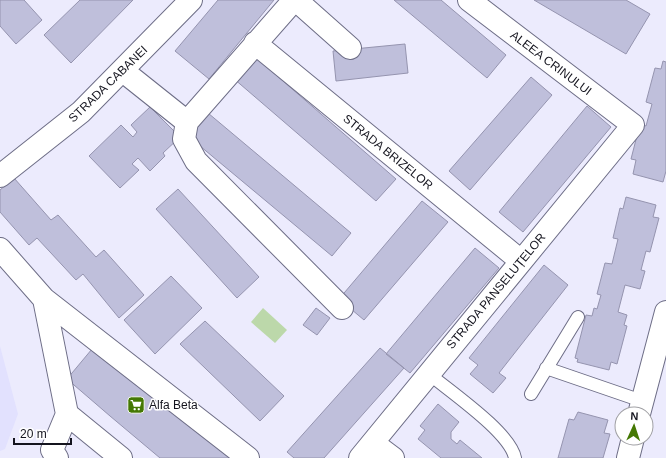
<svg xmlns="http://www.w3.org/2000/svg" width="666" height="458" viewBox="0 0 666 458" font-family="Helvetica,sans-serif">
  <rect width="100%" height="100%" fill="#ecebfd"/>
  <path fill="#e2e1fe" d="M0,346L18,414L5,449L0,451Z"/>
  <path fill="#bcd8aa" d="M263,308L287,330L275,343L251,322Z"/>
  <path fill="#bfbfdb" stroke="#9594af" d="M0,0H24L42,20L16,44L0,26Z
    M80,0H133L71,63L44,35Z
    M218,0H274L209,79L175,51Z
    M394,0H441L506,55L487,78Z
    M534,0H626L650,14L626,54Z
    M405,44L408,73L336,81L333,51Z
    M253,55L396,179L376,201L233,78Z
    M663,61L666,62V171L663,182L633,174L636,160L631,159L640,124L646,126L652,104L646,102L655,68L661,69Z
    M531,77L552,95L470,190L449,171Z
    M587,106L611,127L523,232L499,212Z
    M150,107L180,137L163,153L165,156L150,171L138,158L132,164L139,170L120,188L89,156L121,125L133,137L137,132L131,125Z
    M208,113L351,233L332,256L188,136Z
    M14,178L51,220L58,215L96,257L104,250L144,295L119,318L83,274L76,280L37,238L29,245L0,212V190Z
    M178,189L259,277L237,298L156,209Z
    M626,197L656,205L653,217L659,218L650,252L646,251L641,270L645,271L640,289L625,285L618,312L627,315L624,325L627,326L617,364L611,362L609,370L577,362L578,359L575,358L586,315L592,316L594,308L597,309L601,295L597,294L605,263L612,264L618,239L613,238L620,208L623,209Z
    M422,201L448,222L364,320L339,299Z
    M475,248L499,268L410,373L386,354Z
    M544,265L568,285L499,373L506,378L493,393L470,374L478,365L469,358Z
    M171,276L202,308L155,354L124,320Z
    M316,308L330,318L317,335L303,325Z
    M205,321L284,396L260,421L180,344Z
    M97,343L234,458H160L110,416L67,379Z
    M380,348L404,368L324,458H294L287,452Z
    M438,404L459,422L451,432V439L457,444L460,440L482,458H441L418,439L425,430L420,426Z
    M578,412L608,420L604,433L610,434L603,458H558L569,419L574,420Z"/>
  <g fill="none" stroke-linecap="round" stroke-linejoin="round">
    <defs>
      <path id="lane" d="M546,368L642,401
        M428,373C449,391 510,432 515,458
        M531,394L578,317"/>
      <path id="street" d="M296,0L350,48
        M255,43L521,261
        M123,71L187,122L184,139L196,161L342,308
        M187,122L294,0
        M0,176L81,112L191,0
        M0,249L44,299L248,458
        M44,299L67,414L121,458
        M639,414L666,312
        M373,443L393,458
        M57,458L52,450L67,414
        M360,458L633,125L469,0
        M628,458L633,438"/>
    </defs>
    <use href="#lane" stroke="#6d6d86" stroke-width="14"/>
    <use href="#street" stroke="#6d6d86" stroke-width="24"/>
    <use href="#lane" stroke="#fff" stroke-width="12"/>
    <use href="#street" stroke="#fff" stroke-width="22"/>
  </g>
  <defs>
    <symbol id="supermarket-square" viewBox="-11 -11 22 22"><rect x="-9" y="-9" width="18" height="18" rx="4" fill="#447803" stroke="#fff"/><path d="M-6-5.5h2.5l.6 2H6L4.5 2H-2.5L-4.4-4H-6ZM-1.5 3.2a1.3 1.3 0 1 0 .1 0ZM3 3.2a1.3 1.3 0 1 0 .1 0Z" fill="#fff"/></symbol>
  </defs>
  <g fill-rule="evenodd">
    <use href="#supermarket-square" x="126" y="395" width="20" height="20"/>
  </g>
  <g text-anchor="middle" stroke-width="3" stroke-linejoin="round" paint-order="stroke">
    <g font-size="12" fill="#14141e" stroke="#fff">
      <text transform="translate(551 63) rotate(37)" y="4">ALEEA CRINULUI</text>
      <text transform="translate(108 84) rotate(-44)" y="4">STRADA CABANEI</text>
      <text transform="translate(388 152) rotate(39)" y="4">STRADA BRIZELOR</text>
      <text transform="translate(496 291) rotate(-50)" y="4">STRADA PANSELUȚELOR</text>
    </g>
    <g font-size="12" fill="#14141e" stroke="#fff" text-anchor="start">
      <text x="149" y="409">Alfa Beta</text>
    </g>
  </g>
  <g transform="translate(634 426) rotate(3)"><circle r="19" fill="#ffffff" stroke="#a1a1a5"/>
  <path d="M0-3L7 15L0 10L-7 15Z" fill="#447803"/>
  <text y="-6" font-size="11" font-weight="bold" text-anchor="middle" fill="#14141e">N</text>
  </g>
  <path d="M14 438v6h57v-6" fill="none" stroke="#14141e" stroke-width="2"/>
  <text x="20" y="438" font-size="12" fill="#14141e" stroke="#ffffff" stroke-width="3" paint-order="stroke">20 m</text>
</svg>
